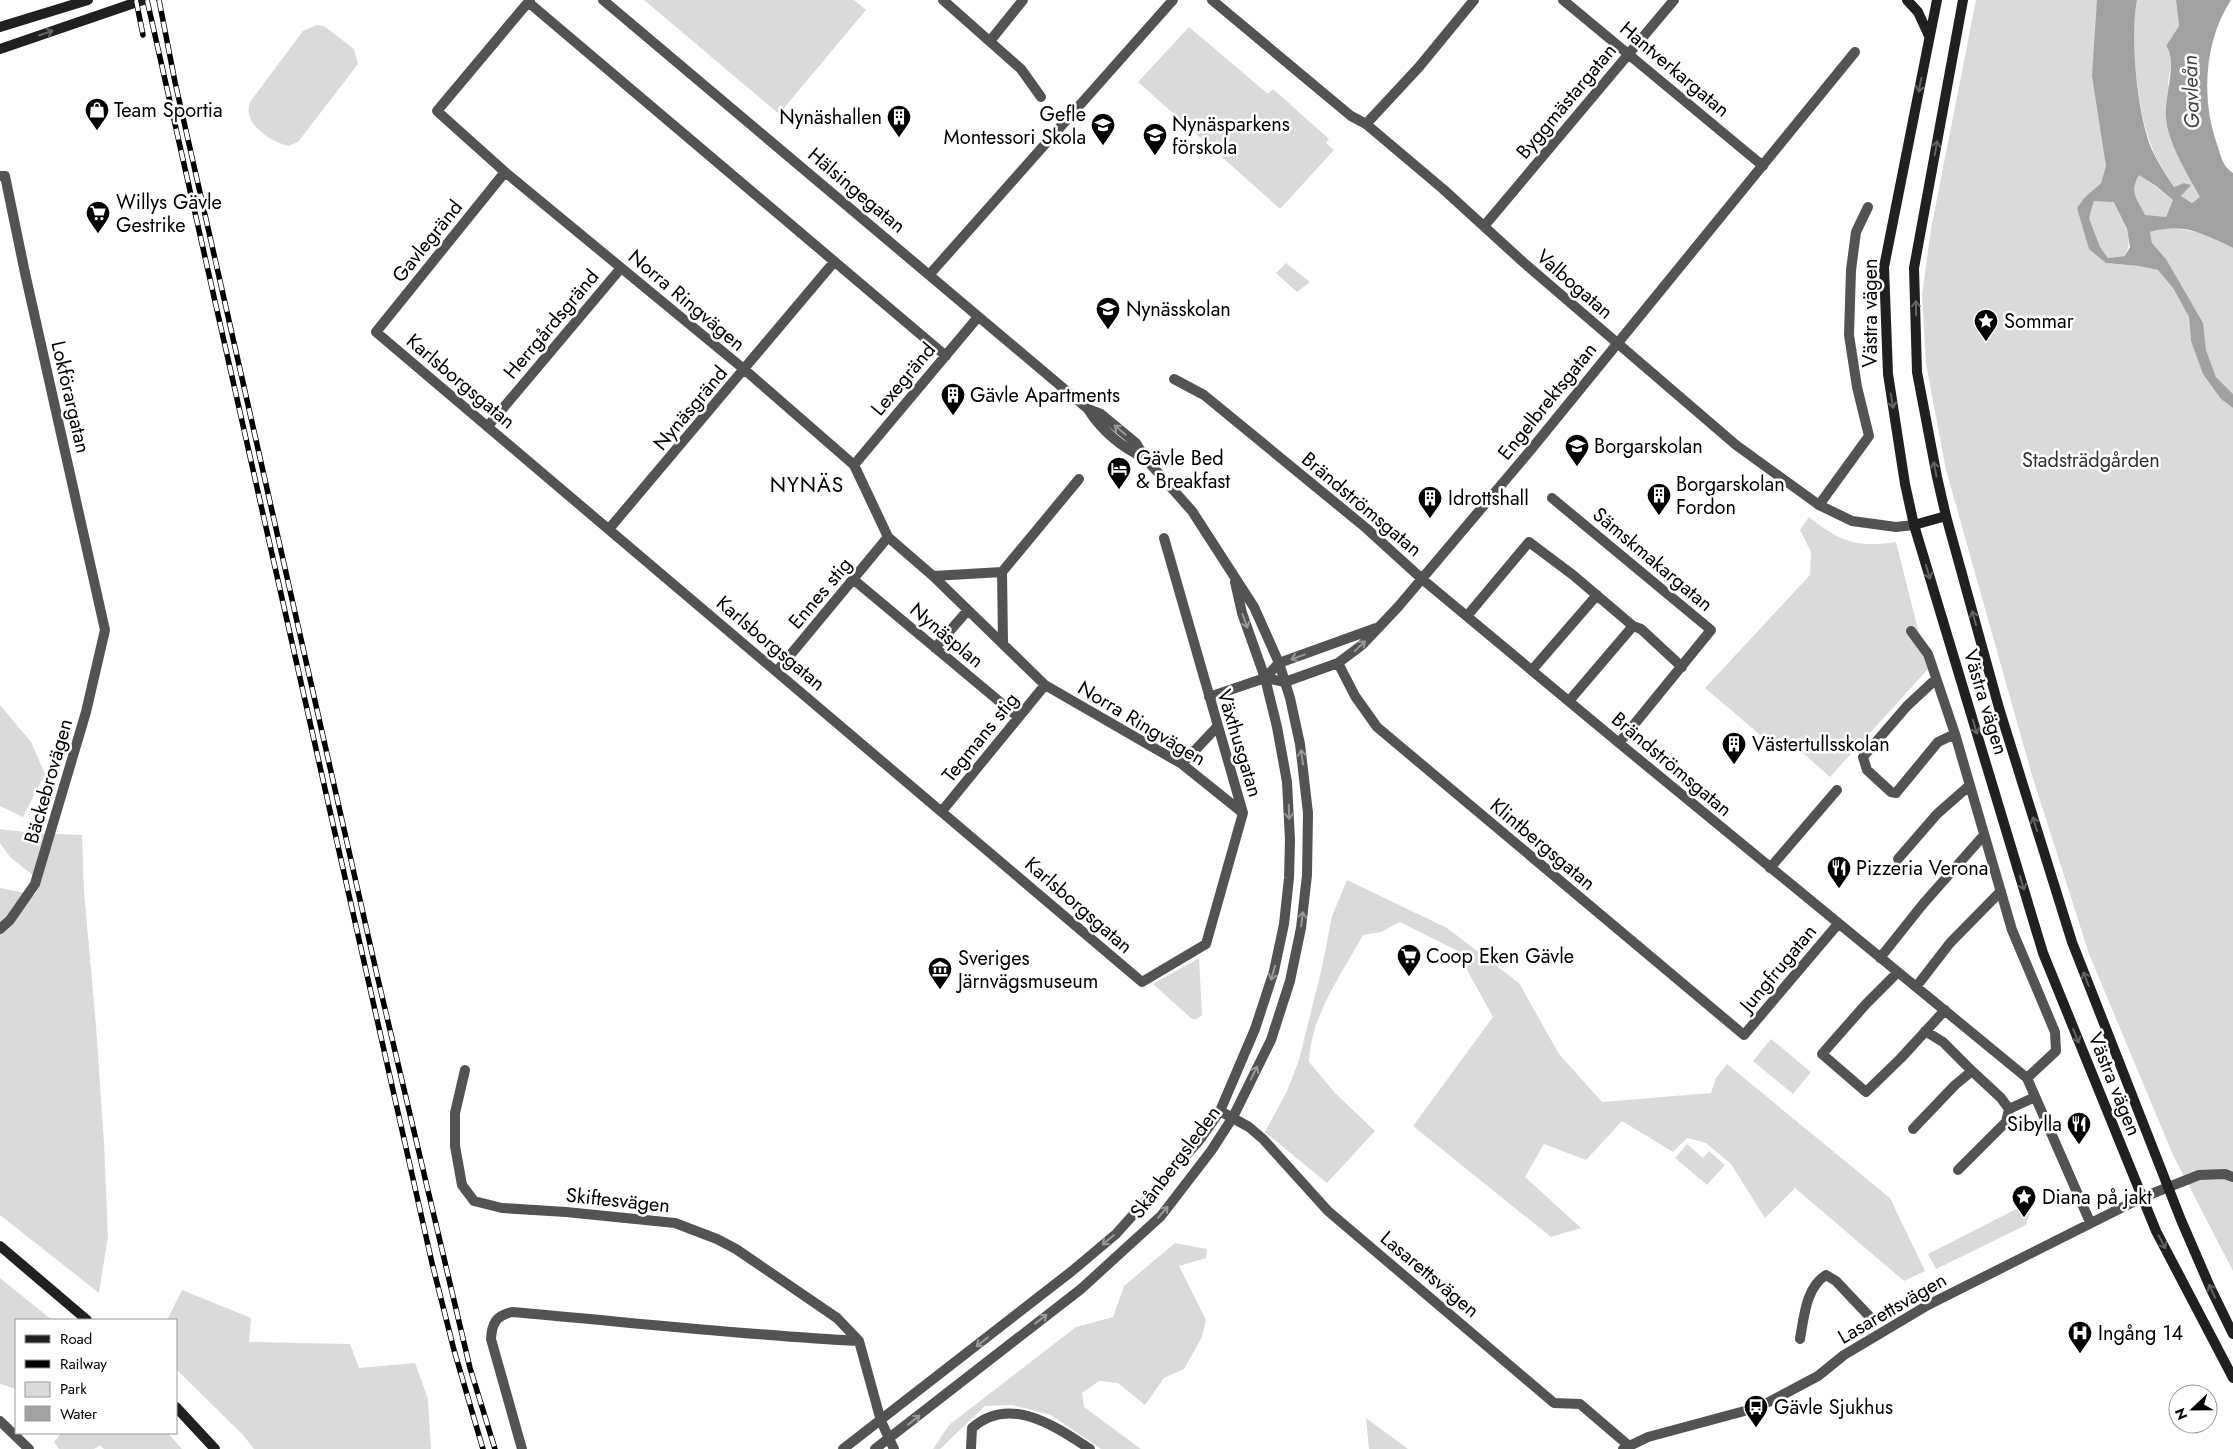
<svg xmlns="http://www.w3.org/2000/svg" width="2233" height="1449" viewBox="0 0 2233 1449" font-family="Jost,sans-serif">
  <rect width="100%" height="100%" fill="#fff"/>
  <path fill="#dadada" d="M644,0H854L866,10L779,114Z
    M1976,0H2097L2101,124L2106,166L2101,183L2084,198L2077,208L2106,263L2139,266L2158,270L2173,288L2189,317L2191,341L2221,399L2233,408V1271L2173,1155L2089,954L2031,772L1946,470L1926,364L1922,295L1931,229Z
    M2137,0H2176L2179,26L2166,46L2170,50L2171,65L2168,83L2191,180L2201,197L2192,203L2181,196L2190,185L2184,183L2174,187C2167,175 2158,163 2153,150C2137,115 2130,37 2137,0Z
    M317,25L324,26L354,49L358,64L298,142L288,146C269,141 242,123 250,102L303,31Z
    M1189,27L1268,94L1273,89L1329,139L1326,143L1334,150L1280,209L1138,82Z
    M2139,174L2173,200L2166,217L2145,216C2137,199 2129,192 2139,174Z
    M2094,201H2114C2122,219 2135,238 2125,256L2108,258L2100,247L2089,218Z
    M2168,227L2201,233L2233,248V394L2216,377L2206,350L2202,323L2166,259L2152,243L2150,232Z
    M1286,263L1310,282L1297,292L1276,273Z
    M1809,517C1840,542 1857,548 1896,542L1928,669L1830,777L1784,736L1772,745L1705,688L1810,575L1811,552L1800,530Z
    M0,705L31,742L45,774L23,817L0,806Z
    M0,829L32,833L82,835L84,891L96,1026L104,1143L108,1236L99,1293L0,1215V888L35,895L40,881L10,857L0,843Z
    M1347,880L1447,928L1519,983L1559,1054L1602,1102L1711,1093L1716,1078L1727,1064L1890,1198L1925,1271L1904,1281L1795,1188L1765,1218L1731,1164L1706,1143L1687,1138L1673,1152L1622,1121L1586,1160L1544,1144L1525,1177L1581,1228L1551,1237L1413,1126L1493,1017L1456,950L1400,922L1381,932L1363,935C1341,975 1311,1016 1309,1062L1335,1093L1375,1131L1327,1183L1265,1132L1287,1091L1299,1060L1322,967L1332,916Z
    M1199,958L1202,1015L1197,1019H1192L1153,984Z
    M1771,1039L1811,1072L1793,1094L1753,1061Z
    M1687,1144L1703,1158L1709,1151L1725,1165L1707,1185L1675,1158Z
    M2034,1200L2026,1225L1936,1269L1928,1254Z
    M1175,1243L1207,1249L1206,1258L1179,1266L1206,1320L1202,1337L1184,1369L1164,1378L1145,1405L1118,1383L1099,1381L1082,1393L1084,1407L1141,1449H1101L1051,1415L1012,1405L985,1406L940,1449H933L949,1425L1076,1327L1113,1317L1124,1286Z
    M0,1278L52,1320H16V1389L0,1384Z
    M182,1290L251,1318L249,1342L350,1344L359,1368L415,1363L428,1399L431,1449H254L243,1435L176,1369V1320H167Z
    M1366,1418L1408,1449H1369Z
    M61,1433H168L182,1449H104L100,1445L94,1449H59L54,1442Z"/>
  <path fill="#a1a1a1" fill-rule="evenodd" d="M2097,0H2137C2130,37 2137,115 2152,150C2158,163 2166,175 2174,187L2184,183L2191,185L2181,196L2192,203L2200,197C2188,175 2168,143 2166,118C2164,100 2178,59 2166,46L2179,26L2176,0H2231C2204,41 2201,99 2217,144C2221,156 2222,166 2233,173V248C2203,234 2184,222 2150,232L2152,243L2166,259L2203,323L2206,350L2216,377L2233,394V408L2221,399L2203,374L2191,341L2189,317L2173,288L2158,270L2139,266L2106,263L2089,249L2077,208L2084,198L2101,183L2106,166L2092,76ZM2139,175L2156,186L2173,200L2166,217L2145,215C2137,199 2129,192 2139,175ZM2094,201L2114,202L2127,229L2130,247L2125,256L2108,258L2100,247L2089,218Z"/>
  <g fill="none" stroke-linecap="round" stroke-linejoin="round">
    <path stroke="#535353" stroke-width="10" d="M530,0L437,111L505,172L745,370L854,465L888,537L933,576L1045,685L1182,764L1243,813
      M943,0L1021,69L1041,97
      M1563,0L1763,166
      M528,2L946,356
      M990,41L1023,0
      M1366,124L1419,67L1474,0
      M505,172L376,332L1142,982L1206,944L1243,813L1164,538
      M0,176H5L25,273L105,630L86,712L35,884L10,920L0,929
      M1485,225L1674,0
      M930,274L1173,0
      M1174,379L1204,395L1366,528L1422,579L1619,743L2027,1078L2090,1222
      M488,426L621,268
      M854,465L978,317
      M1552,498L1711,630L1619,743
      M1819,505L1869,436L1857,387L1849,335L1851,270L1856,232L1868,207
      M609,529L834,262
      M1002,572L1079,479
      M933,576L1002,572L1003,643
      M854,580L1018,717
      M1467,616L1529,542L1573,575L1633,626L1641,629L1682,667
      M1911,631L1928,654L1955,734L2012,930L2055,1032L2056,1051L2027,1078
      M935,648L968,610
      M1338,663L1355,696L1377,727L1744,1035L1838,924
      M1532,670L1597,595
      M777,671L888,537
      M1265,678L1285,682L1338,663L1362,645L1398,607L1529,452L1855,52
      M1936,679L1907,706L1863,757L1867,770L1891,792L1896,793L1938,742L1955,734
      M1209,697L1265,678L1279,663L1376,628
      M1569,701L1633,626
      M1182,764L1217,727
      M942,811L1045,685
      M1898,859L1937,814L1970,785
      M1770,868L1837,790
      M1880,958L1923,904L1984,835
      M1898,972L1866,1004L1822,1054L1866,1092L1901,1058L1945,1010
      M1916,987L1950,943L2001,891
      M465,1070L455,1113V1146L462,1185L474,1201L502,1208L566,1212L675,1223L717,1239L736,1249L837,1318L859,1341L881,1421
      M2009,1109L2035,1097
      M1220,1111L1249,1127L1263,1139L1328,1211L1554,1403L1580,1404L1628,1445
      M1913,1129L1955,1085L1972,1071L1943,1042L1925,1031
      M1958,1170L2006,1122L2009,1109L2001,1098L1972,1071
      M1800,1339C1804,1317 1806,1287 1826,1275L1836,1281L1869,1316
      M522,1449L491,1339C492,1323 496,1316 512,1312C628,1322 743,1335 859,1341
      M971,1449L972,1428C1010,1394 1056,1427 1090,1449
      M1623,1449L1648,1437L1752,1409L1771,1401L1818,1376L1844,1355L1928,1305L2141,1198L2199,1175L2225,1174L2233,1177"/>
    <path stroke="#535353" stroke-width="10" d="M603,0L1088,409C1101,430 1122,448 1145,458
      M1212,0L1351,116L1366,124L1443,189L1523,262L1736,445L1819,505L1852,521L1896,527L1914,525
      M0,1421L29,1449
      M881,1421L894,1449
      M843,1449L1072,1271L1116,1234L1198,1142L1220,1111L1255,1029L1274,971L1284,924L1289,878L1290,840L1287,782L1277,727L1265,678L1242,613L1235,582
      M875,1449L1081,1289L1161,1216L1211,1151L1233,1117L1271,1040L1290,981L1301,928L1307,875L1308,813L1300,744L1290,698L1279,663L1254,607L1192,511L1145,458L1136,443L1101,414L1088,409"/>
    <path stroke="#202020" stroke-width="10" d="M1907,0L1918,12L1929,36
      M1937,0L1884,267L1888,374L1905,484L1914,525L2043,953L2156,1231L2233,1378
      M1963,0L1914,268L1917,372L1937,477L1946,516L1999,708L2072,942L2181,1220L2210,1287L2233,1334
      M0,27L88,0
      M0,49L143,0
      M1914,525L1946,516
      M0,1246L87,1320
      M176,1407L215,1449"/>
    <defs>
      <path id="rail" d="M136,0L143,35
        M147,0L432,1263L454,1350L483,1449
        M159,0L175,82L377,975L470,1368L495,1449"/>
    </defs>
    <use href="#rail" stroke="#000" stroke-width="5.5"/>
    <use href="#rail" stroke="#fff" stroke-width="4" stroke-dasharray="11" stroke-linecap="butt"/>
  </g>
  <defs><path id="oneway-shaft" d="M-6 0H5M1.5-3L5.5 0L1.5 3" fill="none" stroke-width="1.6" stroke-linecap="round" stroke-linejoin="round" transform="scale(1.25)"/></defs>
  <g stroke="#636363">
    <use href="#oneway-shaft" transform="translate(46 33) rotate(-19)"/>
    <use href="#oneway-shaft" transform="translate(1920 85) rotate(101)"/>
    <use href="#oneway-shaft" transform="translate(1936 148) rotate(-80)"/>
    <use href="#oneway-shaft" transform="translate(1916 308) rotate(-91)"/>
    <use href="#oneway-shaft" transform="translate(1892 401) rotate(81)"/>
    <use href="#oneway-shaft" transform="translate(1935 469) rotate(-101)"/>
    <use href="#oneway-shaft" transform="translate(1928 572) rotate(73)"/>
    <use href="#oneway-shaft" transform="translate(1974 618) rotate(-106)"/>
    <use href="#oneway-shaft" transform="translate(1975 727) rotate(73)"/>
    <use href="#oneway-shaft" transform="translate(2035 824) rotate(-107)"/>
    <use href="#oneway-shaft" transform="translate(2022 883) rotate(73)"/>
    <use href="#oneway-shaft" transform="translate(2086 979) rotate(-111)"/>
    <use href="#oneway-shaft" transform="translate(2076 1036) rotate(68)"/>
    <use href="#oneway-shaft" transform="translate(2162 1242) rotate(62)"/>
    <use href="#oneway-shaft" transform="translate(2212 1291) rotate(-115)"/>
  </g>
  <g stroke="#989898">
    <use href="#oneway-shaft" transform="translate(1120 430) rotate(-140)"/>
    <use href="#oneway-shaft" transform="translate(1245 621) rotate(70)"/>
    <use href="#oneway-shaft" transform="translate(1360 646) rotate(-44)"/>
    <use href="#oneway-shaft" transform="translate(1298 657) rotate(160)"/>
    <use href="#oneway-shaft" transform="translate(1302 757) rotate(-98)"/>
    <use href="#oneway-shaft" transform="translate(1289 812) rotate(88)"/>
    <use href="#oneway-shaft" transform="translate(1302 919) rotate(-83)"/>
    <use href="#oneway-shaft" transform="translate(1273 973) rotate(106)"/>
    <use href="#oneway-shaft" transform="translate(1254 1073) rotate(-64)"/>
    <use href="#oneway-shaft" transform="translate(1163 1212) rotate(-50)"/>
    <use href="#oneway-shaft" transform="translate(1108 1240) rotate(140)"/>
    <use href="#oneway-shaft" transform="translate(1041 1319) rotate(-38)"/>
    <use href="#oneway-shaft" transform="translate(982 1342) rotate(142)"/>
    <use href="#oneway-shaft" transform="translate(914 1420) rotate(-38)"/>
  </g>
  <defs>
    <symbol id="shop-pin" viewBox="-11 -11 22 30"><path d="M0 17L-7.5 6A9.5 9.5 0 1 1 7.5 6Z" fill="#000" stroke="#fff"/><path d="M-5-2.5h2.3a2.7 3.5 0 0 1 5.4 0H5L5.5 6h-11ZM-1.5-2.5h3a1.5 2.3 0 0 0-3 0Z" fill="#fff"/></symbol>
    <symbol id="building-pin" viewBox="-11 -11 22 30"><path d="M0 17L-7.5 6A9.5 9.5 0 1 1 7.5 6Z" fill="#000" stroke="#fff"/><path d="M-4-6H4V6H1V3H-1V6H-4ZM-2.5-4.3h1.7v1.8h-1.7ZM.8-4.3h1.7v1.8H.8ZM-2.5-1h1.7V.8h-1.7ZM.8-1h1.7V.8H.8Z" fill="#fff"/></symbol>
    <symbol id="school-pin" viewBox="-11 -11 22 30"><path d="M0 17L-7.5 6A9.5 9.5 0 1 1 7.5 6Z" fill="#000" stroke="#fff"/><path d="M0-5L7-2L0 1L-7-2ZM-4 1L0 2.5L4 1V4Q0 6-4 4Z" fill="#fff"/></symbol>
    <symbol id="supermarket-pin" viewBox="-11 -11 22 30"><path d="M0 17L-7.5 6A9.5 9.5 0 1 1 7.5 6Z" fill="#000" stroke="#fff"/><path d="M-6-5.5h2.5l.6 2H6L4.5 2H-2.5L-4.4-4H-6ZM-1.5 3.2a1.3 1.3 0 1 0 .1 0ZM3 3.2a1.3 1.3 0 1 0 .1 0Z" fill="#fff"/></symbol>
    <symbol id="sight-pin" viewBox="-11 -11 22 30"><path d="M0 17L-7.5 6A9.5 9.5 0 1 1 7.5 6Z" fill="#000" stroke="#fff"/><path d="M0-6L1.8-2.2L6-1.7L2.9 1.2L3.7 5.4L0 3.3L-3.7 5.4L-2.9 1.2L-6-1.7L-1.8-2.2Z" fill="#fff"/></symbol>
    <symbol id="hotel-pin" viewBox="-11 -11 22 30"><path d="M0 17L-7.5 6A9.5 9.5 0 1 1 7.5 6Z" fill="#000" stroke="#fff"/><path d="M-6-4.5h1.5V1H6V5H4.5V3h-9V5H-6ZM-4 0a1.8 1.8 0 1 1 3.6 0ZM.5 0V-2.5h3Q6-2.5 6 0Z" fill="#fff"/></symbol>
    <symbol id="restaurant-pin" viewBox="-11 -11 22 30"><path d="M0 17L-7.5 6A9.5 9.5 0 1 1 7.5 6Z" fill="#000" stroke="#fff"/><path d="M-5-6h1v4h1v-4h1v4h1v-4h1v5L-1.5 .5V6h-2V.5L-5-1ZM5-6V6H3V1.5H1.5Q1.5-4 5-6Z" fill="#fff"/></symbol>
    <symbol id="museum-pin" viewBox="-11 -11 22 30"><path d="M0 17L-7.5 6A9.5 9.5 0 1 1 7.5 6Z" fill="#000" stroke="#fff"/><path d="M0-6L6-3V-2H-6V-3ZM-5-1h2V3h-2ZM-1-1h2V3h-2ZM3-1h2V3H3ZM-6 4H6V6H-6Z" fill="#fff"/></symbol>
    <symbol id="hospital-pin" viewBox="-11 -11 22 30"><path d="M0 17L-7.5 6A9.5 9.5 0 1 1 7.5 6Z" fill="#000" stroke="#fff"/><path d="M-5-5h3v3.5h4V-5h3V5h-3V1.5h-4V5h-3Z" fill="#fff"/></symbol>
    <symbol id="bus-pin" viewBox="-11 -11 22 30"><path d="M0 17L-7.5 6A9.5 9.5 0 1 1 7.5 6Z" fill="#000" stroke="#fff"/><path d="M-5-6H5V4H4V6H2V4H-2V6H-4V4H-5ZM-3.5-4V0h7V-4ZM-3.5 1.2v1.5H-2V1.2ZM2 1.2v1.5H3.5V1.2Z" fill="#fff"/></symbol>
  </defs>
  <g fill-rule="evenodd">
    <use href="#shop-pin" x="83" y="96" width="28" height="38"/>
    <use href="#building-pin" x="885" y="103" width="28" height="38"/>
    <use href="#school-pin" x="1089" y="111" width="28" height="38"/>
    <use href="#school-pin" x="1141" y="121" width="28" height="38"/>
    <use href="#supermarket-pin" x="84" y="199" width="28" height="38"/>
    <use href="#school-pin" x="1094" y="295" width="28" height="38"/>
    <use href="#sight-pin" x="1972" y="307" width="28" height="38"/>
    <use href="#building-pin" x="939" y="381" width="28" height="38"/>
    <use href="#school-pin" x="1563" y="432" width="28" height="38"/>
    <use href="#hotel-pin" x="1105" y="455" width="28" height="38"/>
    <use href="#building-pin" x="1645" y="481" width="28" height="38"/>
    <use href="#building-pin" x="1416" y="484" width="28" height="38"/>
    <use href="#building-pin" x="1720" y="730" width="28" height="38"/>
    <use href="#restaurant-pin" x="1825" y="854" width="28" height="38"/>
    <use href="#supermarket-pin" x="1395" y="942" width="28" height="38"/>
    <use href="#museum-pin" x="926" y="955" width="28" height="38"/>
    <use href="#restaurant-pin" x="2065" y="1110" width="28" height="38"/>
    <use href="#sight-pin" x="2010" y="1183" width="28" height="38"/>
    <use href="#hospital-pin" x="2066" y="1319" width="28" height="38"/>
    <use href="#bus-pin" x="1742" y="1393" width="28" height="38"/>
  </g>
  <g text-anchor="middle" stroke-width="5" stroke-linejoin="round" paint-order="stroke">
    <g font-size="20" fill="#000" stroke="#fff">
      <text transform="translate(1675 69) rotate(40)" y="7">Hantverkargatan</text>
      <text transform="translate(1566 101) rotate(-50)" y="7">Byggmästargatan</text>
      <text transform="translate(857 190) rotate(40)" y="7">Hälsingegatan</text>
      <text transform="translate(427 241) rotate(-51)" y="7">Gavlegränd</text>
      <text transform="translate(1575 284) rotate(41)" y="7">Valbogatan</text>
      <text transform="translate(687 300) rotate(40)" y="7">Norra Ringvägen</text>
      <text transform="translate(1870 313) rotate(-90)" y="7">Västra vägen</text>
      <text transform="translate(551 324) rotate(-50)" y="7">Herrgårdsgränd</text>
      <text transform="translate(903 379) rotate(-50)" y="7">Lexegränd</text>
      <text transform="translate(461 381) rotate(40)" y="7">Karlsborgsgatan</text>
      <text transform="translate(71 397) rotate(77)" y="7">Lokförargatan</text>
      <text transform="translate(1547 401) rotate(-51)" y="7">Engelbrektsgatan</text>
      <text transform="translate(690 408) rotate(-50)" y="7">Nynäsgränd</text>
      <text transform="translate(1362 504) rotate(40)" y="7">Brändströmsgatan</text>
      <text transform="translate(1653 559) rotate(40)" y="7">Sämskmakargatan</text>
      <text transform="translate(820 593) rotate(-50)" y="7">Ennes stig</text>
      <text transform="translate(947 635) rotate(40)" y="7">Nynäsplan</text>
      <text transform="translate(771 643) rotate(40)" y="7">Karlsborgsgatan</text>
      <text transform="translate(1986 702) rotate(73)" y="7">Västra vägen</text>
      <text transform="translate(1142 723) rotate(31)" y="7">Norra Ringvägen</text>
      <text transform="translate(980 737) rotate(-51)" y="7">Tegmans stig</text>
      <text transform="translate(1240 743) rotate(73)" y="7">Växthusgatan</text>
      <text transform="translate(1672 764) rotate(40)" y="7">Brändströmsgatan</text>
      <text transform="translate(48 781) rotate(-74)" y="7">Bäckebrovägen</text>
      <text transform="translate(1543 844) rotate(40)" y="7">Klintbergsgatan</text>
      <text transform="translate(1079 905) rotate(41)" y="7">Karlsborgsgatan</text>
      <text transform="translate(1778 968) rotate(-50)" y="7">Jungfrugatan</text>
      <text transform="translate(2115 1084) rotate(68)" y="7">Västra vägen</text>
      <text transform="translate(1175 1162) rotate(-53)" y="7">Skånbergsleden</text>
      <text transform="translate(618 1200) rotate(6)" y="7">Skiftesvägen</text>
      <text transform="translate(1430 1274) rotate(40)" y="7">Lasarettsvägen</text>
      <text transform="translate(1892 1308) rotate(-30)" y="7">Lasarettsvägen</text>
    </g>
    <g font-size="20" fill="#000" stroke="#fff" text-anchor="start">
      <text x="114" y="117">Team Sportia</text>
      <text x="1086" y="121" text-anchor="end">Gefle<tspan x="1086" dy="23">Montessori Skola</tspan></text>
      <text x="882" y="124" text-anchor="end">Nynäshallen</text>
      <text x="1172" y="131">Nynäsparkens<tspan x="1172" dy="23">förskola</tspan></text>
      <text x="116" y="209">Willys Gävle<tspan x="116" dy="23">Gestrike</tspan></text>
      <text x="1126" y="316">Nynässkolan</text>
      <text x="2004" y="328">Sommar</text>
      <text x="970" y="402">Gävle Apartments</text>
      <text x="1594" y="453">Borgarskolan</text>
      <text x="1136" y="465">Gävle Bed<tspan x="1136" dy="23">&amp; Breakfast</tspan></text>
      <text x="1676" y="491">Borgarskolan<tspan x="1676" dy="23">Fordon</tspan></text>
      <text x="1448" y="505">Idrottshall</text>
      <text x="1752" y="751">Västertullsskolan</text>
      <text x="1856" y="875">Pizzeria Verona</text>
      <text x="1426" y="963">Coop Eken Gävle</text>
      <text x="958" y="965">Sveriges<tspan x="958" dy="23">Järnvägsmuseum</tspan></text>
      <text x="2062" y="1131" text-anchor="end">Sibylla</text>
      <text x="2042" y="1204">Diana på jakt</text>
      <text x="2098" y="1340">Ingång 14</text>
      <text x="1774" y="1414">Gävle Sjukhus</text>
    </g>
    <g font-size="20" fill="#313131" stroke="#fff">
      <text x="2091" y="467">Stadsträdgården</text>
    </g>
    <g font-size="21" font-style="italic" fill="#424242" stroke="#fff">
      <text transform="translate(2191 92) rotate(-92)" y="7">Gavleån</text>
    </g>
    <g font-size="21" letter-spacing="1" fill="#000" stroke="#fff">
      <text x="807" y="492">NYNÄS</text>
    </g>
  </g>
  <rect x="15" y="1319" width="162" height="115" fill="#ffffff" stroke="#999999"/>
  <rect x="25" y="1335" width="25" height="8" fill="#202020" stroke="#999999"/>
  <text x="60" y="1344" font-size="15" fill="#000000">Road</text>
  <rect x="25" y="1360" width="25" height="8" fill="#000000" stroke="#999999"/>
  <text x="60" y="1369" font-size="15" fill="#000000">Railway</text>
  <rect x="25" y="1382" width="25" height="15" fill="#dadada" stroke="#999999"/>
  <text x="60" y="1394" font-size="15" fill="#000000">Park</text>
  <rect x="25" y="1406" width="25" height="15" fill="#a1a1a1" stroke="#999999"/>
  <text x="60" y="1419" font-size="15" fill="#000000">Water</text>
  <g transform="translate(2193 1409) rotate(248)"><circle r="24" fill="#ffffff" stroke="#999999"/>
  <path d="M0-4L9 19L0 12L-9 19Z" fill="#000000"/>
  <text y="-8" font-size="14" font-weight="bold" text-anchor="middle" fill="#000000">N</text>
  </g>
</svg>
